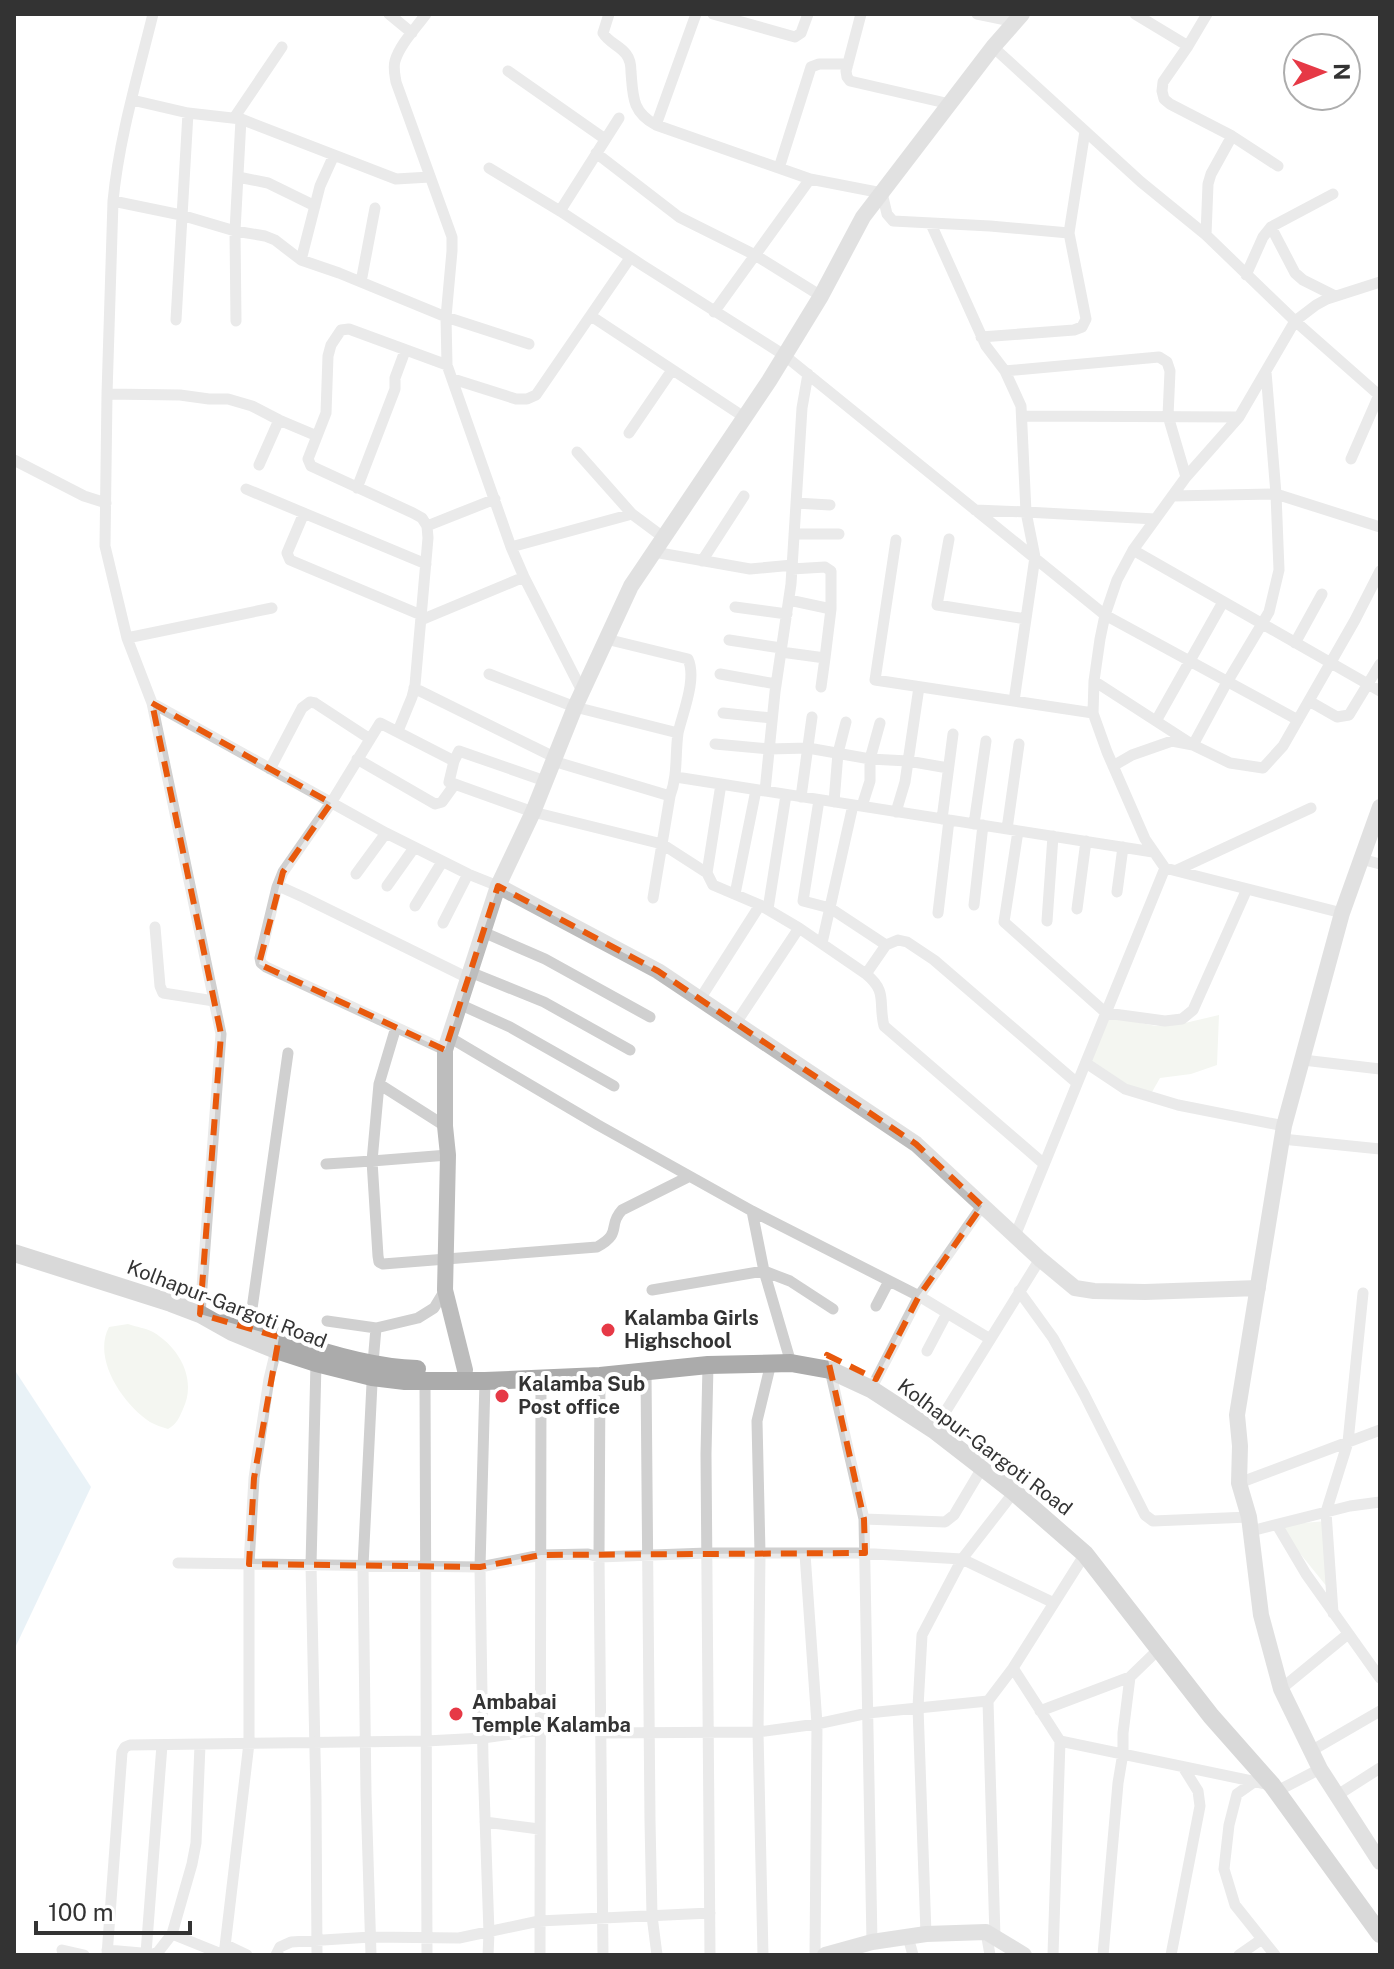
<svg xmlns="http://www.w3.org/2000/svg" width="1394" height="1969" viewBox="0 0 1394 1969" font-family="'Public Sans',sans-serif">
  <rect width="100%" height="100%" fill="#fff"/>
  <path fill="#e6ecdf" d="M1219,1015L1217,1065L1191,1074L1160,1078L1152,1092L1128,1085L1091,1060L1110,1017L1156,1026L1185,1023Z
    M128,1324C136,1327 146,1328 153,1332C180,1348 197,1380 183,1409C179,1418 177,1424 168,1429C162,1427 155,1425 150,1422C123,1404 92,1359 109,1327Z
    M1327,1521L1332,1593L1277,1525Z"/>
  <path fill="#cfe2ee" d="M14,1369L91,1487L14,1650Z"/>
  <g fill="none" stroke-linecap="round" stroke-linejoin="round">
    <path stroke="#d0d0d0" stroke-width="11" d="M389,14L412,33
      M426,14C416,28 400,44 395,61C393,68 395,75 396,82L452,237V251L446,317L447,365L511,547L524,577L582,691
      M609,14L603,33C609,43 619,45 626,54C630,59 631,66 631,72C633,97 632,112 656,125L810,179L882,193L887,214L893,221L990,226L1069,233L1085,131
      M713,14L795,37L801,33L808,14
      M861,14L846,71L847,77L850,81L950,104
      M977,14L1016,22
      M1135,14L1188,46
      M1207,14L1188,46L1163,82L1162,91L1164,99L1170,104L1232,136L1278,166
      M993,47L1141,182L1206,235L1295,321L1380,396
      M508,71L605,139
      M132,100L188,113L241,119L396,179L430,177
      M234,118L282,47
      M656,125L696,14
      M596,153L679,217L755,255L821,296
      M489,168L560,211L642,265L784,355L1105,615L1298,720
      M779,168L811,67L819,64H848
      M238,177L268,183L315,206
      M113,201L181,215L235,231L265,236L275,240L301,260L339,273L446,317L529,344
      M560,211L619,118
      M931,224L986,346L1005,371L1159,357L1167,362L1170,371L1168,416L1186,477
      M1271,227L1295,273L1303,280L1335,296
      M1206,235L1208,184L1211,174L1232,136
      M301,260L320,186L334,155
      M1246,275L1263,237L1271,227L1333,194
      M361,282L375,208
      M714,312L810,179
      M591,316L744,417
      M176,320L188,113
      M236,321L235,231L241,119
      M981,337L1074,330L1082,327L1086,319L1069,233
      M453,379L516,399H527L536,395L630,258
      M107,394L180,395L209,399H228L252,406L279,420L317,436
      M1022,416L1239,417
      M629,433L672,370
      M577,452L632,514L663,537
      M1351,459L1379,395
      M14,460L84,496L106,503
      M259,465L279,420
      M357,488L395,389V378L405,351
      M246,489L426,564
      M1172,496L1276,494L1380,527
      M796,503L830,505
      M975,510L1026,512L1021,406L1005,371
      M304,513L287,553L290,560L421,615
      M427,526L495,499
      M794,534H839
      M949,539L937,605L1026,619
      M896,540L875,680L1093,713
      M511,547L632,514
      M1133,550L1380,691
      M654,552L750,569L793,565
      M702,561L744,496
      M792,569L825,567L831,571V609
      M735,607L787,614
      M421,620L524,577
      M127,638L272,608
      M606,639L688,659C697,679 683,712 678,733
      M729,640L781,648
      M1295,643L1322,594
      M781,652L825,658L831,609L789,600
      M489,674L575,707L678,733C675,755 678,775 670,796L553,761
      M720,674L776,684
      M1094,681L1193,745L1230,763L1263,768L1283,746L1355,620L1380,571
      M821,687L825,658
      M414,688L554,757
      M1014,701L1035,557L1026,512L1155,519
      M1309,701L1337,717L1349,715L1380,664
      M152,703L127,638L105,546L107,394L113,201C119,138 138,75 153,14
      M723,713L772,718
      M1156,721L1223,602
      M398,731L412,697L415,685L428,538L427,526L422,518L413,513L311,466L308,459L326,413L328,356L331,345L341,330L349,329L447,365
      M715,744L769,749L808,748L870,759L908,761L948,768
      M357,759L435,804L442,802L455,784
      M454,761L459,751L545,781
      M1113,766L1132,755L1172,741L1193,745L1226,684L1269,612L1279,570L1276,494L1266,372
      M270,769L302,708L310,702L315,703L370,739
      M676,777L1153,852
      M721,784L707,873L713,885L760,905L799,928L866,974L886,945L830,908L803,901L819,800
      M765,791L775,692L791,584L802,408L808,374
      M801,797L812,717
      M834,802L838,753L846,722
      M862,806L870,781V759L880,723
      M896,812L905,782L919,687
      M942,819L953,734
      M974,824L986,741
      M1007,829L1019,744
      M1018,831L1004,922L1106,1013L1165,1021L1182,1019L1193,1010L1247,889
      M1361,859L1380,864
      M1177,870L1311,808
      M356,874L386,833
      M387,886L414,848
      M277,887L283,888L303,897L468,978
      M1117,892L1123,847
      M735,894L756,790
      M653,898L670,796
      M974,905L983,825
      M415,906L442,862
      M768,909L786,795
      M1077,909L1086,841
      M938,913L949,820
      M1342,913L1165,868L1145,839L1107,752L1093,713L1094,681L1100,639L1105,615L1117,580L1133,550L1186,477L1239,417L1295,321L1316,305L1327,299L1380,282
      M1047,921L1053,836
      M443,923L468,874
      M155,927L160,986L163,993L214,1001
      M483,932L545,959L650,1017
      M822,943L853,805
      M886,945L898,940L907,942L934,960L1077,1083
      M470,972L544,1002L630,1050
      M866,974C888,992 878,1002 884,1026L1044,1164
      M700,999L760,905
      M459,1004L510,1027L614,1086
      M736,1023L799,928
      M396,1027L379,1084L372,1161L448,1155
      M449,1037L598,1125L752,1211L764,1271L790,1281L833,1309
      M445,1050L266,967L261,963L260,958L277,887L283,872L331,803L380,723L454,761L449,782L533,812L662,844L707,873
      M1303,1060L1380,1069
      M1086,1063L1125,1089L1178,1105L1284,1126
      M379,1084L445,1126
      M1282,1139L1380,1149
      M326,1164L372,1161L378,1256L379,1262L383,1264L597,1247C623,1233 607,1226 622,1210L688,1177
      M752,1211L919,1296L982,1206
      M1015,1236L1165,868
      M652,1290L764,1271L791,1363
      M1019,1291L1053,1338L1084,1394L1145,1515L1153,1521L1249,1517
      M876,1306L889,1281
      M200,1314L221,1034L152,703L386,833L468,874L498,886
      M327,1321L376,1328L418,1318L434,1308L445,1290
      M249,1330L288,1053
      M927,1351L947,1313
      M316,1363L311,1565L316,1798L317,1955
      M708,1365L706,1454L710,1955
      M830,1370L864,1519L872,1942
      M646,1372L650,1821L652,1916L657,1955
      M600,1376L599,1557L603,1955
      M425,1380L427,1955
      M485,1381L480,1567L483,1760L489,1933L488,1955
      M871,1389L919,1296L990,1339
      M934,1430L1040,1259
      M1239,1483L1380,1430
      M864,1519L945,1522L954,1515L982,1468
      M1277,1525L1306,1574L1380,1678
      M1251,1531L1350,1506L1380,1502
      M805,1554L817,1724L815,1955
      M178,1563L480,1567L541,1555L588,1554L599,1557L707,1553H857L962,1559L1054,1603
      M1333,1613L1326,1512L1348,1442L1363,1293
      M1013,1668L1060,1741L1271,1785
      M1281,1689L1348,1634
      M1040,1711L1130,1677
      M1311,1751L1380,1711
      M1254,1782L1237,1794L1229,1825L1224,1869L1235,1905L1275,1955
      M1278,1795L1283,1788L1320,1769
      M1336,1796L1380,1768
      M485,1822L539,1829
      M986,1932L990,1955
      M172,1934L224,1955L249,1743V1564L254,1478L269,1379L276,1350
      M926,1934L918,1707L922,1635L962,1559L1014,1492
      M908,1937L913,1955
      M995,1937L988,1701L1013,1668L1085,1554
      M226,1945L247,1955
      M62,1950L84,1955
      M107,1950L153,1954L158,1952L172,1934L192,1864L196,1843L200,1745
      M146,1953L162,1745
      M107,1955L122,1752L125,1747L130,1745L426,1741L483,1738L540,1730L594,1729L600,1733L758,1732L817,1724L868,1713L988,1701
      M276,1955L280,1947L291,1942L371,1937L459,1938L539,1921L710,1913
      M371,1955L366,1794L363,1566L373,1363L376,1328
      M540,1955L541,1379
      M763,1955L758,1732L760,1553L757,1421L771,1363
      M1053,1955L1060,1741
      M1103,1955L1118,1783L1123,1753V1733L1130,1677L1160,1648
      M1171,1955L1200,1806L1198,1791L1183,1767
      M1239,1955L1262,1939"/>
    <path stroke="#bdbdbd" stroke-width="16" d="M1380,807L1342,913L1284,1126L1237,1415L1240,1446L1239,1483L1249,1517L1261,1615L1281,1689L1320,1769L1380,1862
      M498,886L658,971L916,1144L1040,1259L1075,1288L1094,1291L1145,1292L1258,1288
      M465,1370L445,1290L448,1155L445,1126V1050L498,886L533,812L575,707L631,586L769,381L821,296L863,217L993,47L1022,14
      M825,1955L872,1942L926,1934L986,1932L1024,1955"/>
    <path stroke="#ababab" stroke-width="18" d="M14,1253L171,1303L200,1314L232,1332L276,1350L316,1363L372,1377L405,1381H485L600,1376L708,1365L791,1363L830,1370L871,1389L934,1430L1014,1492L1085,1554L1211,1716L1272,1785L1380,1934
      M219,1324C249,1320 257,1330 284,1339C324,1353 375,1368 417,1369"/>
  </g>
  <path d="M0 0H1394V1969H0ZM152,703L331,803L283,872L259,964L445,1050L498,886L658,971L916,1144L982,1206L919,1296L876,1379L827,1355L864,1519L865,1553L541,1555L480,1567L249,1564L254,1478L279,1337L200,1314L221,1034Z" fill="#fff" fill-opacity=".55" fill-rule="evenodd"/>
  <path fill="none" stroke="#e8590c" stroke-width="6" stroke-dasharray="16 10" stroke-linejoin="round" d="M152,703L331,803L283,872L259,964L445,1050L498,886L658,971L916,1144L982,1206L919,1296L876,1379L827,1355L864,1519L865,1553L541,1555L480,1567L249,1564L254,1478L279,1337L200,1314L221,1034Z"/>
  <g fill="#e63946" stroke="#fff" stroke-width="3">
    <circle cx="608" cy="1330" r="8"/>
    <circle cx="502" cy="1396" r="8"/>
    <circle cx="456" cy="1714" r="8"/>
  </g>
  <g text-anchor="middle" stroke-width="8" stroke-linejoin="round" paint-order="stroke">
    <g font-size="20" fill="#333" stroke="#fff">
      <text transform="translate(227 1304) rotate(21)" y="7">Kolhapur-Gargoti Road</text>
      <text transform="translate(985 1447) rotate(37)" y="7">Kolhapur-Gargoti Road</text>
    </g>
    <g font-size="20" font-weight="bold" fill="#333" stroke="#fff" text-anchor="start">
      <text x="624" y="1325">Kalamba Girls<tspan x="624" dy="23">Highschool</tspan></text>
      <text x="518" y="1391">Kalamba Sub<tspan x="518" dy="23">Post office</tspan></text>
      <text x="472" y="1709">Ambabai<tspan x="472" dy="23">Temple Kalamba</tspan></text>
    </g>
  </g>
  <rect width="1394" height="1969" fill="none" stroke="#333333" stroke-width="32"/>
  <g transform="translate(1322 72) rotate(89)"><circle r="38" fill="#ffffff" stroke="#adadad" stroke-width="2"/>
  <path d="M0-6L14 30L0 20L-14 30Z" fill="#e63946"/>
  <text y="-12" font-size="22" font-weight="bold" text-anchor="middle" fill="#333333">N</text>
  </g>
  <path d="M36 1921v12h154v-12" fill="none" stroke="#333333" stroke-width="4"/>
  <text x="48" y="1921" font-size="24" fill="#333333" stroke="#ffffff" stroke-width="6" paint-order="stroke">100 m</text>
</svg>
